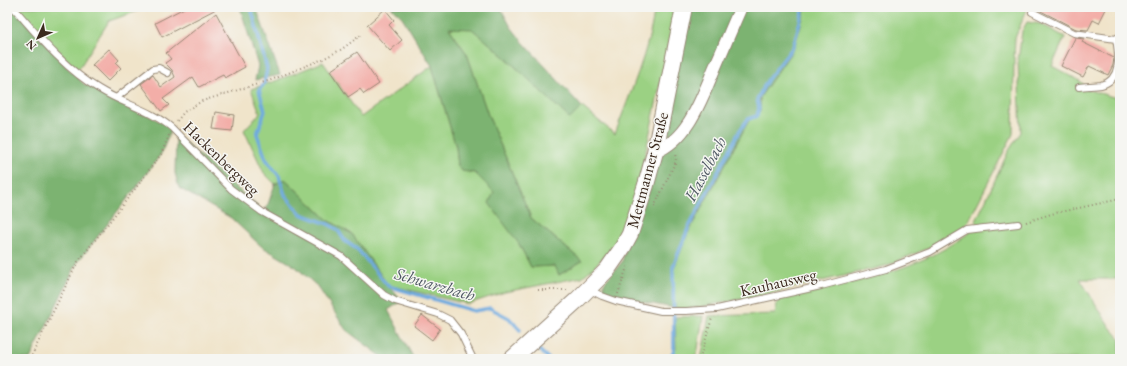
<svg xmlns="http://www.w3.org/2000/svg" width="1127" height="366" viewBox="0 0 1127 366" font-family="'EB Garamond',serif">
  <rect width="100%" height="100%" fill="#f6f6f2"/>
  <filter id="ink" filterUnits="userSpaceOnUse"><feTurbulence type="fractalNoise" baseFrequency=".025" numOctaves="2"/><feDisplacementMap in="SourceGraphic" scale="8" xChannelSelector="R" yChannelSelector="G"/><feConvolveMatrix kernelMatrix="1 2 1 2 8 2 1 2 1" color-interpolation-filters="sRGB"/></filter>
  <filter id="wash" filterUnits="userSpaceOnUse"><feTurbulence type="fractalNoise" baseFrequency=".012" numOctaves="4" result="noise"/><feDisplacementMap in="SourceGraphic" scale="16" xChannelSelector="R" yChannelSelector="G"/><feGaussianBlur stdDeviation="0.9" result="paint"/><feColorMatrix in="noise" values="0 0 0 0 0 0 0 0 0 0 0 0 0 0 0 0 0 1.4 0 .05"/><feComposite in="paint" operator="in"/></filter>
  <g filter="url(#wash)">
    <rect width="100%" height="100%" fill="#f0e4ca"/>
    <path fill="#9bd183" stroke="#6b7e50" d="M17,7H149L109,21L78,70L45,40Z
      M655,7H677L640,178L629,217L619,241L593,268L582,277L505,292L468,304L388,285L352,234L328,220L285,179L275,184L264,173L244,130L260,113L251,89L278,80L323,62L361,117L432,66L456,147L458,166L462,171L475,173L494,192L519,244L531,267L556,266L559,275L582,261L531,218L488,115L467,54L449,28H472L504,56L570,118L582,107L615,134C630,93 649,51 655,7Z
      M806,7H1028L1015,38L1014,59L1013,134L969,220L964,227L945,239L926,249L885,266L754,297L687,309L675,308L673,286L674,268L688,233L749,120L760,112V97L794,48Z
      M1027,22L1041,24L1065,37L1052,66L1080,81L1089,90L1120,99V279H1080L1110,327L1120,338V352L1118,359H701L709,316L775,314L778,298C841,286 930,270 978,225L976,221L1008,152L1021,132L1018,61L1022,31Z
      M703,316L697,355L691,359H665L676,349L675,317Z"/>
    <path fill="#7cb371" stroke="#5c6e48" d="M7,7H17L52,47L64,64L84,84L116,98L172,128L161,154L135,189L77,263L30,359H7Z
      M240,7H256L280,75L255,80L258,66Z
      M391,7H500L511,27L523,42L582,107L570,119L504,56L472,29L449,28L467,54L488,115L531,218L582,261L559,275L555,266L531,267L519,244L489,203L494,192L475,173L462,171L458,166L456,147L432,66L402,17Z
      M690,7H806L794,48L760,97V112L749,120L688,233L674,268L673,286L675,308L626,299L609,294L604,288V283L622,262Z
      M176,135L265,213L275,184L285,179L328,220L352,234L388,285L402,301L388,310L414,359H385L346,330L318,287L296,267L261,246L231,218L179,188L175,173Z"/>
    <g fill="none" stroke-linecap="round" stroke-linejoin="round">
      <path stroke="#6eaadf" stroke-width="3.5" d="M251,7L267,69L264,84L259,90L265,111L257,134L266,159L279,176L285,195L301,214L328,224L337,229L345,241L358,250L388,286L474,311L490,308L509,318L520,330
        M539,350L549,359
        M668,359L674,351L673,267L688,229L740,130L748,119L757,116L759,108L757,99L768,79L793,47L804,7"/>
    </g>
    <g id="blocks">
      <path fill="#f3aea8" d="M186,7H220L162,37L155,23Z
        M1033,7H1107L1099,23L1093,20L1088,30L1076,29Z
        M385,9L394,20L389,25L402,40L390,51L367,25Z
        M216,13L245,67L225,78L223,75L199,87L193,77L163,99L169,105L161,111L141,84L153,75L161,87L175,77L172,70L165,63L171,59L166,53Z
        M1075,38L1084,39L1082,42L1114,58L1113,65L1108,75L1089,66L1083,77L1061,66Z
        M109,49L119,60L116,63L121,68L108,81L92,65Z
        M357,52L379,84L364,94L360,89L348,97L330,71Z
        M216,112L234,115L232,131L213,129Z
        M422,315L440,329L432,340L414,326Z"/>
    </g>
  </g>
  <g filter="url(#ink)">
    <use href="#blocks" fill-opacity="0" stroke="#968774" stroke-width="1"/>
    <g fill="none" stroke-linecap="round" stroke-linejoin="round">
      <defs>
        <path id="service" d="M13,7C39,37 65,69 99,89C123,104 151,110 172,128L231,189L262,212L341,256L384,295L395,301L438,314L450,320L461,334L473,359
          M1032,12L1074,33L1116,39L1120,36
          M1079,87C1086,86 1094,86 1101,85C1122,80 1119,55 1116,39
          M116,98L153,69L159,68L168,73
          M590,290L602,296L616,301L661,311H686L717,309L821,286L886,269L930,252L967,230L1018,224"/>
        <path id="minor" d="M655,152C689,139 702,97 715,67C724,47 732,27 741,7"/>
        <path id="secondary" d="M512,359L576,301L607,270L623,247L630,234L646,185L655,152L684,7"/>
      </defs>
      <use href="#service" stroke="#968774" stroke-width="8"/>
      <use href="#minor" stroke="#968774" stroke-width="14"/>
      <use href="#secondary" stroke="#968774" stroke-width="18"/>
      <path stroke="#968774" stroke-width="2" stroke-dasharray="1 3" stroke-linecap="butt" d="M177,121L184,112L202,101L271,80L323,59L342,49L361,35
        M654,207L676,161L675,153
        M1026,222L1051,214L1120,199
        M538,290H569
        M618,294L628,264
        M30,359L77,263L135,189L161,154L169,135
        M700,359L712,318"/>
      <use href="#service" stroke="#fff" stroke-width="6"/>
      <use href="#minor" stroke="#fff" stroke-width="12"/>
      <use href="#secondary" stroke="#fff" stroke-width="16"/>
    </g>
  </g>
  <g text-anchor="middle" stroke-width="3" stroke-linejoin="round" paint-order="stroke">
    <g font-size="16" fill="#3b2a1e" stroke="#f6f6f2">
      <text transform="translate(222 158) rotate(44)" y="6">Hackenbergweg</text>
      <text transform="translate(647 170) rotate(-75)" y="6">Mettmanner Straße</text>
      <text transform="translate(778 282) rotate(-13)" y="6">Kauhausweg</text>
    </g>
    <g font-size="17" font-style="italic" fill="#4d5762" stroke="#f6f6f2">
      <text transform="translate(705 169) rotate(-62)" y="6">Hasselbach</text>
      <text transform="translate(435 284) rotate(16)" y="6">Schwarzbach</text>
    </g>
  </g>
  <rect width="1127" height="366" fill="none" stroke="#f6f6f2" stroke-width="24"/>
  <g transform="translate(38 38) rotate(225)" stroke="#f6f6f2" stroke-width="3" paint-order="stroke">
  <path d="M0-3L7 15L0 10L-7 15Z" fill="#3b2a1e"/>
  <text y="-6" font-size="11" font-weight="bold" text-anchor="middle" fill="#3b2a1e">N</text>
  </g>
</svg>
